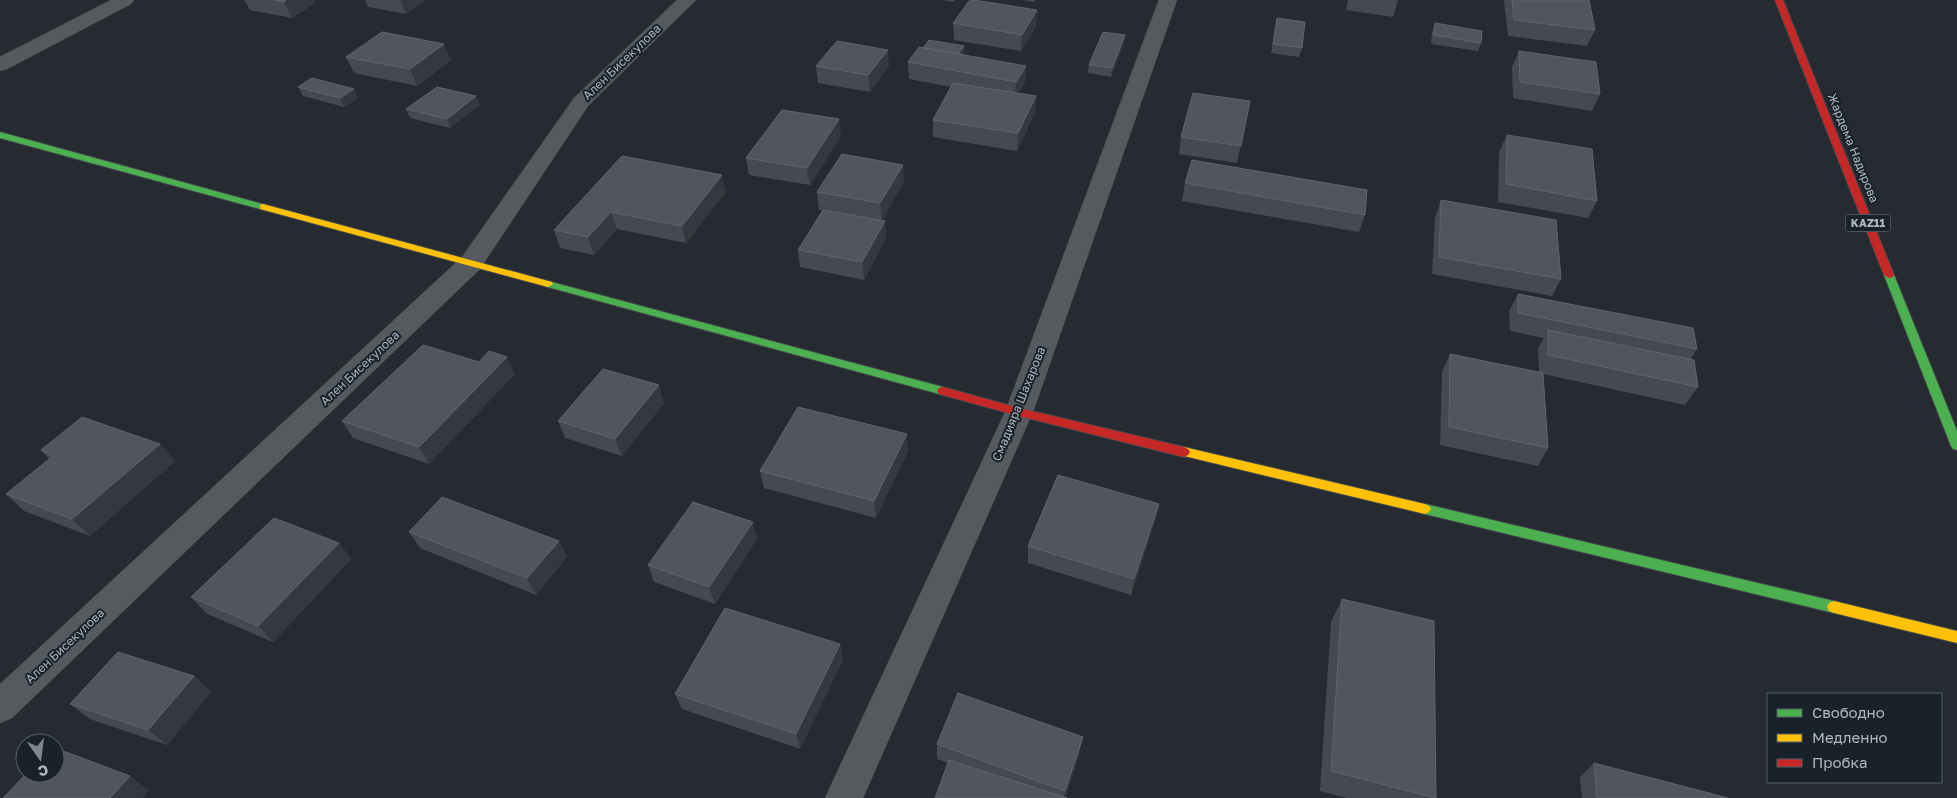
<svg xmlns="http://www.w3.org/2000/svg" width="1957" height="798" viewBox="0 0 1957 798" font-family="'Golos Text',sans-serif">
  <rect width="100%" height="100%" fill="#252b30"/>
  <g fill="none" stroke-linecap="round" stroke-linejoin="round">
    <defs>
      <path id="street" d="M111,0H134L131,4L7,69L0,71V57Z
        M677,0H696L588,106L480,269L12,718L0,723V684L462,257L574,98Z
        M1159,0H1177L1033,412L863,798H825L1005,412Z"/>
      <path id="fast" d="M0,132L266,205L268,207L266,209H260L0,138Z
        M1889,272L1894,275L1957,431V450L1953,449L1951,446L1884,275Z
        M548,281L943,387L949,391L943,395L544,286L543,284Z
        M1425,504L1834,601L1839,603L1841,607L1839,611L1834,613L1425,514L1421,512L1419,509L1421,506Z"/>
      <path id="slow" d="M263,204L552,282L553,284L548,287L260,209V205Z
        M1184,447L1425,504L1429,506L1431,509L1429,512L1425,514L1180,455L1178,452L1180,449Z
        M1834,601L1957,631V643L1834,613L1829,611L1827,607L1829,603Z"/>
      <path id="jam" d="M1775,0H1783L1894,275L1893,277L1889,278L1884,275Z
        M943,387L1019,408L1184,447L1188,449L1190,452L1188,455L1184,457L1019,416L939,394L937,391L939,388Z"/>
    </defs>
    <use href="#street" stroke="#42474b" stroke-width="1"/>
    <use href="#fast" stroke="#42474b" stroke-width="2"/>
    <use href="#slow" stroke="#42474b" stroke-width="2"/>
    <use href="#jam" stroke="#42474b" stroke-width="2"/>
    <use href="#street" fill="#555a5f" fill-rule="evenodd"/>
    <use href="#fast" fill="#4caf50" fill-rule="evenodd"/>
    <use href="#slow" fill="#ffc107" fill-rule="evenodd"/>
    <use href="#jam" fill="#c62828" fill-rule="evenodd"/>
  </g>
  <path fill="#454a50" d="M244,0H314L315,3L292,18L250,10Z
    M365,0H426L406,14L368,7Z
    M942,0H955L953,2Z
    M1022,0H1035L1034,2Z
    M1348,0H1398L1393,17L1346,10Z
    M1504,0H1512L1595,30L1587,46L1508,36Z
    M1277,18L1302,48L1299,57L1271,53Z
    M953,23L1036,27L1021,51L954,40Z
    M1435,23L1481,43L1478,51L1431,44L1432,32Z
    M1125,35L1124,43L1111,77L1088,73L1089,65Z
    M964,46V55L1025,82L1018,93L1036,96L1035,113L1017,151L933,137V120L951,87L909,79L908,62L923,48Z
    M1519,51L1600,94L1592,111L1513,98L1512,67Z
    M346,57L451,60L417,86L354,73Z
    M816,66H889L870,92L818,83Z
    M298,87L358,98L344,107L303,96Z
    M1250,101L1237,163L1179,154L1181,137Z
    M480,105L450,128L410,118L406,109Z
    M1507,135L1597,201L1588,218L1498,202L1499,152Z
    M841,136L810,185L749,175L746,158Z
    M622,156L726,192L686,243L617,229L594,255L560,248L554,230Z
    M904,182L882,220L885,221L886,238L864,280L800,267L798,250L823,210H819L817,192Z
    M1185,183L1365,215L1359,232L1182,201Z
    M1441,200L1561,279L1552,296L1432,274L1435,218Z
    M1518,294L1697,349L1690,360L1698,387L1685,405L1543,374L1548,448L1538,466L1440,445L1442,372L1450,354L1539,372L1538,348L1544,338L1510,331L1509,311Z
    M479,362L515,374L429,464L353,438L342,421Z
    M664,403L622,456L565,438L558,421Z
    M160,444L175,461L90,536L24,511L6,494L49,459L41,450Z
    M908,451L876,518L764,488L760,471Z
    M1159,504L1155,521L1131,595L1028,563V546Z
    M409,532L559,541L567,557L536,595L420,548Z
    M757,539L715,604L654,582L648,565Z
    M339,543L351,559L273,642L207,614L191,597Z
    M1342,599L1436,798H1347L1320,791L1331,622Z
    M840,644L843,660L800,749L682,709L675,694Z
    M194,676L211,692L167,745L90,719L70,704Z
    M937,744L1080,752L1065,798L948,763L937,759Z
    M1594,763L1728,798H1582L1580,777Z"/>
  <path fill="#33393e" d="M286,0H314L315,3L292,18L284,2Z
    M400,0H426L406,14Z
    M1037,10L1036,27L1021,51L1022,35Z
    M1125,35L1124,43L1111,77L1112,68Z
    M444,44L451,60L417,86L410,69Z
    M964,46V55L956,56Z
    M888,50L889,66L870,92L868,75Z
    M1026,66L1025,82L1015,98L1016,82Z
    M354,89L358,98L344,107L340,98Z
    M476,96L480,105L450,128L447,119Z
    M1036,96L1035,113L1017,151L1018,133Z
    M839,119L841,136L810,185L807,168Z
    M903,165L904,182L882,221L880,203Z
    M722,175L726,192L686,243L682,226Z
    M611,212L617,229L594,255L588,237Z
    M885,221L886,238L864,280L862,262Z
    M507,357L515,374L429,464L419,447Z
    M659,385L664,403L622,456L615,439Z
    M907,434L908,451L876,518L874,501Z
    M160,444L175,461L90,536L72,519Z
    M1159,504L1155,521L1131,595L1134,579Z
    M753,522L757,539L715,604L709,587Z
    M559,541L567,557L536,595L527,578Z
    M339,543L351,559L273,642L258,626Z
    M840,644L843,660L800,749L796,734Z
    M194,676L211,692L167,745L148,730Z
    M1083,737L1080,752L1065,798H1064L1065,791Z
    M130,776L149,790L143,798H110Z"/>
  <path fill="#50565c" stroke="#5f656c" d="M274,0H286L284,2Z
    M970,0H974L1037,10L1022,35L953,23Z
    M1512,0H1589L1595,30L1514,20Z
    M1277,18L1305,22L1302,48L1273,44Z
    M1435,23L1482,31L1481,43L1434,35Z
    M382,32L444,44L410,69L346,57Z
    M1103,32L1125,35L1112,68L1089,65Z
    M929,40L964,46L958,54L923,48Z
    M837,41L888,50L868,75L816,66Z
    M919,47L1026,66L1016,82L908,62Z
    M1519,51L1596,62L1600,94L1520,82Z
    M312,78L354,89L340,98L298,87Z
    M953,83L1036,96L1018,133L933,120Z
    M437,87L476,96L447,119L406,109Z
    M1193,93L1250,101L1241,146L1181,137Z
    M782,110L839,119L807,168L746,158Z
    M1507,135L1592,149L1597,201L1506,184Z
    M842,154L903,165L880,203L817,192Z
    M622,156L722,175L682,226L611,212L588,237L554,230Z
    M1192,160L1367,190L1365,215L1185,183Z
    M1441,200L1556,220L1561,279L1439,257Z
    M823,210L885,221L862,262L798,250Z
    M1518,294L1693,328L1697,349L1518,313Z
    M1548,330L1694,360L1698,387L1548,355Z
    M423,345L479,362L489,351L507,357L419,447L342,421Z
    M1450,354L1543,373L1548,448L1449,427Z
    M603,369L659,385L615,439L558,421Z
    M798,407L907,434L874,501L760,471Z
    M82,417L160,444L72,519L6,494L53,456L41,450Z
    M1058,475L1159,504L1134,579L1028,546Z
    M442,497L559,541L527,578L409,532Z
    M693,502L753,522L709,587L648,565Z
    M274,518L339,543L258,626L191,597Z
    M1342,599L1434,621L1436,798L1331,771Z
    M725,608L840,644L796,734L675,694Z
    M118,652L194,676L148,730L70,704Z
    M958,693L1083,737L1065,791L937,744Z
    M55,748L130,776L110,798H3L27,773H55Z
    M949,760L1067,798H935Z
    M1594,763L1728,798H1597Z"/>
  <g text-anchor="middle" stroke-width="4" stroke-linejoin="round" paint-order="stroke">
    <rect fill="#19222a" stroke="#818b95" stroke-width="1" x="1845.5" y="214.5" width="45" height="17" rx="4"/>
    <g font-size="11" font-weight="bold" fill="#aeb8c3">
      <text x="1868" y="227">KAZ11</text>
    </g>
    <g font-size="12" fill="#aeb8c3" stroke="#19222a">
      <text transform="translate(622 62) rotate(-44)" y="4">Ален Бисекулова</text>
      <text transform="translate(1853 148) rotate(68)" y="4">Жардема Надирова</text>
      <text transform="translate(360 368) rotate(-43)" y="4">Ален Бисекулова</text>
      <text transform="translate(1019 404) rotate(-68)" y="4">Смадияра Шахарова</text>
      <text transform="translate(65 646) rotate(-43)" y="4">Ален Бисекулова</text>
    </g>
  </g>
  <rect x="1767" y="693" width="175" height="90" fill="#19222a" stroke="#555e67"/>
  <rect x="1777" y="709" width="25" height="8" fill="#4caf50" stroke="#555e67"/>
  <text x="1812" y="718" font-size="15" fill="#aeb8c3">Свободно</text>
  <rect x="1777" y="734" width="25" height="8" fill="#ffc107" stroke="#555e67"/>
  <text x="1812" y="743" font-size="15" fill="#aeb8c3">Медленно</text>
  <rect x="1777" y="759" width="25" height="8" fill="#c62828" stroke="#555e67"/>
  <text x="1812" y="768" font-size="15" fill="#aeb8c3">Пробка</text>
  <g transform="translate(40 758) rotate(166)"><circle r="24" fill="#19222a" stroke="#555e67"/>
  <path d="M0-4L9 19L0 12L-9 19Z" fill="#7e8790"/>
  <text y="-8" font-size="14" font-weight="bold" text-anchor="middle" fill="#aeb8c3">С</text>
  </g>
</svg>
